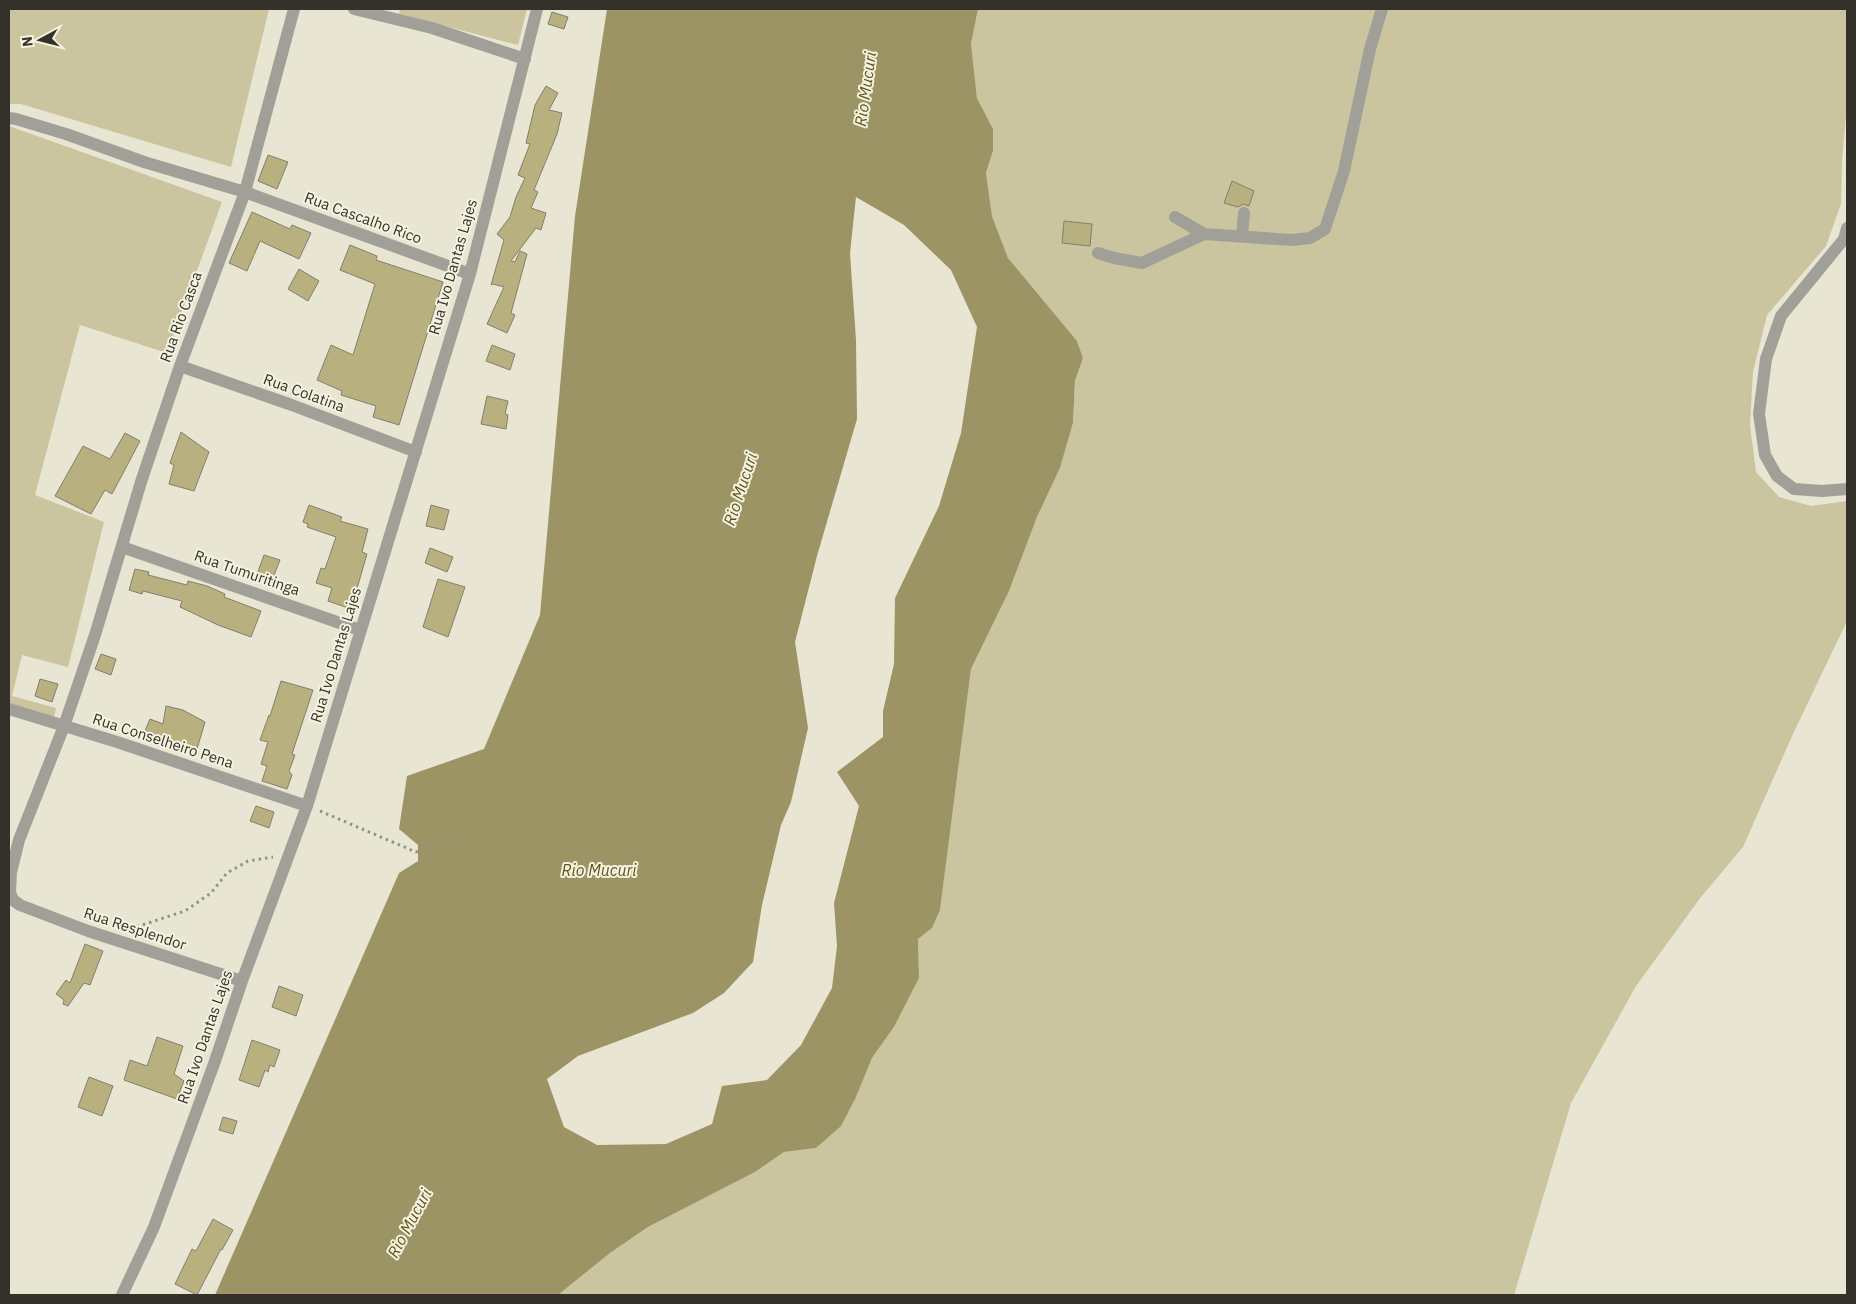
<svg xmlns="http://www.w3.org/2000/svg" width="1856" height="1304" viewBox="0 0 1856 1304" font-family="'IBM Plex Sans',sans-serif">
  <rect width="100%" height="100%" fill="#e8e5d2"/>
  <path fill="#cac49f" d="M9,9H269L231,167L21,104H9Z
    M400,9H527L518,45L399,14Z
    M978,9H1847V103L1842,161L1841,204L1826,246L1767,315L1753,372L1750,425L1756,472L1779,497L1811,506L1847,501V621L1792,736L1743,847L1701,897L1636,986L1571,1103L1514,1295H558L610,1253L648,1227L755,1172L784,1152L816,1148L856,1097L872,1058L894,1027L919,978L918,939L932,928L940,909L971,669L1009,591L1037,517L1060,468L1073,423L1075,381L1083,358L1077,341L1008,258L992,216L986,173L993,151V129L977,98L971,44Z
    M9,126L222,202L167,353L80,325L35,495L104,522L68,667L22,655L12,696L56,708L54,717L9,703Z"/>
  <path fill="#9d9465" fill-rule="evenodd" d="M607,9H978L971,44L977,98L993,129V151L986,173L992,216L1008,258L1077,341L1083,358L1075,381L1073,423L1060,468L1037,517L1009,591L971,669L940,910L932,928L918,939L919,978L894,1027L872,1058L856,1097L841,1126L816,1148L784,1152L755,1172L648,1227L610,1253L558,1295H215L399,873L418,861V845L399,829L407,776L484,749L540,615L575,216ZM856,197L904,225L951,270L977,327L961,433L939,506L895,598L894,664L883,711V737L837,772L859,806L834,903L837,946L832,988L801,1045L767,1080L722,1086L712,1124L666,1144L597,1145L564,1127L547,1079L578,1056L693,1013L724,993L753,962L762,905L781,825L791,802L808,728L795,642L817,556L857,419L856,340L850,253Z"/>
  <path fill="#b9b080" stroke="#827f6f" d="M552,12L568,17L564,29L548,24Z
    M546,86L558,93L549,110L562,113L557,134L534,190L538,192L531,208L546,213L541,230L536,228L511,261L515,262L520,251L527,254L511,313L515,315L507,333L487,324L504,287L493,284L491,285L504,240L497,234L510,217L516,197L525,178L518,175L530,144L526,143L535,105Z
    M268,155L288,162L277,189L258,181Z
    M1232,181L1254,191L1249,206L1243,204L1238,207L1224,203Z
    M252,212L290,229L292,225L311,233L299,259L260,241L247,271L229,263Z
    M1064,221L1092,224L1090,246L1062,243Z
    M350,245L377,256L376,260L443,282L399,425L373,417L376,406L341,395L342,391L317,380L331,345L353,355L375,284L340,270Z
    M299,269L319,281L308,301L288,289Z
    M492,345L515,354L510,370L486,361Z
    M487,396L508,401L505,414L508,415L506,429L481,424Z
    M181,432L209,452L194,491L169,484L174,465L170,463Z
    M125,433L140,441L112,494L105,490L91,514L55,496L83,446L110,459Z
    M309,505L342,517L340,521L368,529L362,552L367,554L351,609L328,601L332,588L316,583L321,568L325,569L336,537L307,527L308,524L303,522Z
    M431,505L449,510L444,530L426,526Z
    M430,548L453,557L447,572L425,563Z
    M264,555L280,560L271,583L256,577Z
    M135,569L149,572L148,575L187,585L188,581L207,586L225,594L224,597L261,611L251,637L218,625L180,607L182,601L143,591L142,594L129,590Z
    M438,579L465,587L448,637L423,627Z
    M101,654L116,659L111,675L95,669Z
    M40,679L58,684L52,702L35,696Z
    M281,681L313,690L292,754L295,755L289,771L292,775L287,789L262,781L267,766L261,764L268,742L260,740L269,715L270,716Z
    M166,706L183,710L205,722L197,749L170,742L169,748L156,745L157,739L144,733L150,719L163,724Z
    M256,806L274,812L269,828L250,821Z
    M85,944L103,951L90,985L84,983L68,1006L63,1004L64,1000L56,994L66,980L70,983Z
    M279,986L303,995L296,1016L272,1007Z
    M157,1037L183,1046L174,1074L184,1081L177,1099L124,1080L130,1060L147,1066Z
    M252,1040L280,1050L274,1067L270,1065L268,1072L265,1070L259,1087L239,1080Z
    M89,1077L113,1086L102,1116L78,1107Z
    M223,1117L237,1121L233,1134L219,1130Z
    M213,1219L233,1230L222,1250L221,1249L197,1295L175,1284L192,1249L196,1251Z"/>
  <g fill="none" stroke-linecap="round" stroke-linejoin="round">
    <path stroke="#949284" stroke-width="3" stroke-dasharray="2.5 4" stroke-linecap="butt" d="M320,811L416,852L457,834
      M131,930L139,926L185,911L211,893L227,873L248,861L273,857"/>
    <path stroke="#a1a098" stroke-width="12" d="M354,9L432,28L525,59
      M9,118L16,119L66,134L144,162L245,192L470,274
      M1175,217L1204,234
      M1847,228L1844,239L1781,316L1766,359L1759,414L1765,455L1777,476L1794,489L1822,491L1847,489
      M1242,236L1244,213
      M1098,253L1114,258L1142,263L1204,234L1292,240L1310,238L1325,229L1344,171L1370,49L1382,9
      M180,366L289,404L416,452
      M122,547L360,630
      M9,709L117,742L307,806
      M242,981L88,931L20,905L13,900L10,892L11,872L19,840L64,726L95,635L141,482L180,366L245,192L294,9
      M122,1295L154,1227L215,1061L242,981L307,806L470,274L537,9"/>
  </g>
  <g text-anchor="middle" stroke-width="4" stroke-linejoin="round" paint-order="stroke">
    <g font-size="15" fill="#33312a" stroke="#f5f2df">
      <text transform="translate(363 218) rotate(20)" y="5">Rua Cascalho Rico</text>
      <text transform="translate(453 267) rotate(-74)" y="5">Rua Ivo Dantas Lajes</text>
      <text transform="translate(181 317) rotate(-70)" y="5">Rua Rio Casca</text>
      <text transform="translate(304 393) rotate(20)" y="5">Rua Colatina</text>
      <text transform="translate(247 573) rotate(19)" y="5">Rua Tumuritinga</text>
      <text transform="translate(336 655) rotate(-73)" y="5">Rua Ivo Dantas Lajes</text>
      <text transform="translate(163 741) rotate(18)" y="5">Rua Conselheiro Pena</text>
      <text transform="translate(135 929) rotate(18)" y="5">Rua Resplendor</text>
      <text transform="translate(205 1037) rotate(-71)" y="5">Rua Ivo Dantas Lajes</text>
    </g>
    <g font-size="16" font-style="italic" fill="#5f551d" stroke="#f5f2df">
      <text transform="translate(865 89) rotate(-82)" y="6">Rio Mucuri</text>
      <text transform="translate(740 489) rotate(-72)" y="6">Rio Mucuri</text>
      <text x="599" y="876">Rio Mucuri</text>
      <text transform="translate(409 1223) rotate(-62)" y="6">Rio Mucuri</text>
    </g>
  </g>
  <rect width="1856" height="1304" fill="none" stroke="#33312a" stroke-width="20"/>
  <g transform="translate(40 40) rotate(263)" stroke="#f5f2df" stroke-width="4" paint-order="stroke">
  <path d="M0-4L9 19L0 12L-9 19Z" fill="#33312a"/>
  <text y="-8" font-size="14" font-weight="bold" text-anchor="middle" fill="#33312a">N</text>
  </g>
</svg>
